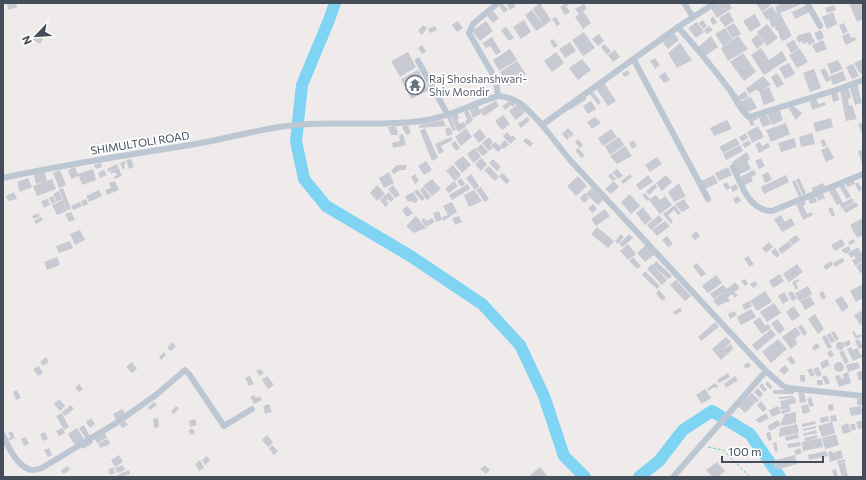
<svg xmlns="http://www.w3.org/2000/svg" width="866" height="480" viewBox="0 0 866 480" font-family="Commissioner,sans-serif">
  <rect width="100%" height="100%" fill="#efebeb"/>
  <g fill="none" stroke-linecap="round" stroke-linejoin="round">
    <path stroke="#7ed4f2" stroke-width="12" d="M335,3L329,20L302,85L296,141L304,179L326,206L412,257L482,304L520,345L544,396L564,456L585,477
      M639,477L659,461L683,430L712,411L750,434L780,477"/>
  </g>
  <path fill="#c7cad2" d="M6,3H16L17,7L9,10Z
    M502,3L508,9L504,13L499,6Z
    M506,3H513L516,6L510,10Z
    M539,3H544L541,5L551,20L544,26L533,9Z
    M566,3H572L566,6L570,12L565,15L560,7Z
    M720,3H729L732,8L717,18L711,8Z
    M756,3H770L771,5L762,12Z
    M782,3H804L780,13L792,36L783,41L780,38L778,30L776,31L775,26L772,28L769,19L767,20L762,13L772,6L778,15L775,7Z
    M849,3H863V19L857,22Z
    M584,4L587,9L583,11L591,23L583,29L575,17L579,14L575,9Z
    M807,5L810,12L795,19L792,12Z
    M834,5L836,10L827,13L825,8Z
    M532,10L544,26L536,31L525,15Z
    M493,11L499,18L493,23L487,16Z
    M729,12L734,21L725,27L719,18Z
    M833,12L837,24L827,29L822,17Z
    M755,14L761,25L750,32L743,21Z
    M713,16L717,23L713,25L710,20Z
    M556,17L560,24L557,26L552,19Z
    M524,20L531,32L521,39L513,27Z
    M703,20L707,26L703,29L699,23Z
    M458,21L463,28L457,32L452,25Z
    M486,21L493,31L480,41L472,31Z
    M697,22L704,32L696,38L688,28Z
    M734,23L741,34L733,38L726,28Z
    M844,23L848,31L843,34L839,25Z
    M767,24L778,38L767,46L757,32Z
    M423,25L427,28L422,35L418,31Z
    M435,26L437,30L430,33L428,29Z
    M709,26L713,30L707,34L704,30Z
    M506,27L514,38L509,41L501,30Z
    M725,28L733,39L723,46L715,34Z
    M821,30L824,38L818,41L814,33Z
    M37,32L44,37L40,44L32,39Z
    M584,32L595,48L583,56L572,40Z
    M673,32L679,40L668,49L661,40Z
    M810,32L815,42L809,45L807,42L803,44L802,41L799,43L796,38L799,35Z
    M849,33L851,38L855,37L856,40L846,45L842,36Z
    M599,34L604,41L598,46L592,39Z
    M758,34L764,43L757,49L751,40Z
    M711,36L718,47L705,56L698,47Z
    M738,36L748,49L728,61L721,48Z
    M492,37L501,52L496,55L490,46L486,48L482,43Z
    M553,39L558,46L554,48L550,41Z
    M794,40L799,49L791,53L786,44Z
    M823,40L827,49L816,53L812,45Z
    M570,42L576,51L565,58L559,49Z
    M680,43L692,60L677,68L668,53Z
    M604,44L611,51L607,55L601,47Z
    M422,45L426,52L422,54L418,48Z
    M761,48L769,60L782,51L787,60L764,75L751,55Z
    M510,49L517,60L499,71L493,60Z
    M800,49L808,62L797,68L789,55Z
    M615,50L620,57L613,62L608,55Z
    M408,52L416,67L400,77L391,61Z
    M556,52L564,63L552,72L544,61Z
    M743,53L756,72L744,81L730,62Z
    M655,58L660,65L655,69L650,61Z
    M582,59L591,70L578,80L569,68Z
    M863,59V73L860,74L854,63Z
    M838,60L843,69L831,74L827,64Z
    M517,61L526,74L508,86L500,72Z
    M789,63L795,74L785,79L779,68Z
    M853,64L859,76L852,79L846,67Z
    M825,68L831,80L826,82L820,70Z
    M814,69L821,88L810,92L803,73Z
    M418,70L429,90L411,99L401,79Z
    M628,70L630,74L624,77L622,73Z
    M843,71L846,80L833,85L830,76Z
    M665,72L670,80L664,83L659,76Z
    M777,73L784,84L777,88L771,77Z
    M763,76L771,85L761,90L769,87L775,101L764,105L759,91L756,90L749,94L746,89Z
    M603,81L616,101L608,106L595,87Z
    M857,83L862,103L855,105L849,85Z
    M848,86L851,98L848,99L849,106L852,105L857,119L846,121L840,90Z
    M745,91L749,97L738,101L734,95L736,93L738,96Z
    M837,91L839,100L833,102L831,92Z
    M593,92L601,102L598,105L590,94Z
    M584,96L587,99L570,110L567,107Z
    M751,97L757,108L745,113L739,102Z
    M816,97L818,104L825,102L826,105L812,110L809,99Z
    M511,100L515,105L512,107L511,105L505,110L502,106Z
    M496,101L499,106L484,116L479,110Z
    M591,101L596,109L588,114L583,106Z
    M477,104L481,114L473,118L469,108Z
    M518,104L525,112L516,120L509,111Z
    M792,105L802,113L796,120L789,109Z
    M779,108L783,120L772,125L767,112Z
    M468,110L473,120L468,125L465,122L467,119L464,112Z
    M457,113L459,118L457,120L460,124L464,122L467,126L458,132L450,116Z
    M766,113L771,124L763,127L758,116Z
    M503,115L510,124L502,130L495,121Z
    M756,116L758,119L753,121L755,125L751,126L748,119Z
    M450,117L456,130L453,131L447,118Z
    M527,117L530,120L521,128L518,124Z
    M595,117L601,123L592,129L587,122Z
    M831,118L833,127L816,132L813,123Z
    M443,120L446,126L419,128V125Z
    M727,120L732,129L714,136L710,128Z
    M863,122V136L858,124Z
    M786,123L790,134L771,142L766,130Z
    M408,125L411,133L406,135L402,127Z
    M396,126L398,135H391L388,127Z
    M758,126L764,137L752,143L747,132Z
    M450,127L453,134L447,136L445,129Z
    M425,128L438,158L432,161L420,131Z
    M466,128L472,137L461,146L455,137Z
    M568,128L574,134L571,137L565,131Z
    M480,129L486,137L479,143L473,135Z
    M611,129L617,137L603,146L598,138Z
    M565,131L570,137L567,140L562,134Z
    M507,132L511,137L513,135L516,139L510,144L503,136Z
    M746,133L748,138L742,142L739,137Z
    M812,133L815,144L801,147L799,137Z
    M403,134L406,145L393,148L392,143L400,141L399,135Z
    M451,137L453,140L441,146L444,152L439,154L435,144Z
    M489,137L493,142L490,145L493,148L489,151L482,143Z
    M619,137L624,145L610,155L605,146Z
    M526,138L533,143L530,147L523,141Z
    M736,138L740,144L723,153L719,147Z
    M794,138L797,147L781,152L778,143Z
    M578,139L583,145L580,148L575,142Z
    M824,139L827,145L823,147L820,141Z
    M505,140L509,145L503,149L500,145Z
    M634,140L637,146L632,149L629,143Z
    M749,140L751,144L745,148L742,144Z
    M455,141L460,148L456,151L451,144Z
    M495,142L502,148L498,152L491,145Z
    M760,142L762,146L768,143L770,147L759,153L755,144Z
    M481,144L488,152L483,156L476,149Z
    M740,145L743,151L726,160L723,154Z
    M625,146L632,156L617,164L610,156Z
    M828,147L834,158L826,162L821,150Z
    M475,148L481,157L473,163L467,154Z
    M578,148L585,156L581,158L575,150Z
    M863,150V167L858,151Z
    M747,152L750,160L747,161L751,169L738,175L734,167L739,165L735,166L732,162Z
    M463,156L471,165L462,173L454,163Z
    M657,157L662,164L650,172L645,165Z
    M481,158L487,164L481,171L475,164Z
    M761,158L765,166L759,169L755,161Z
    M131,159L134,167L129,169L126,160Z
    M493,159L501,167L497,171L489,163Z
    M125,161L126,163L124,165L125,168L123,170L120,163Z
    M426,161L432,170L424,175L418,166Z
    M101,163L102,167L96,169L94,165Z
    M117,164L122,176L115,179L114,177L117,175L115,172L111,174L110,172L116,168L108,172L107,169Z
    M397,165H406V170H400L394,174L391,171Z
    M453,165L461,175L455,181L446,171Z
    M489,166L499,177L495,181L484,170Z
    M75,167L78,174L93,169L96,180L82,185L79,176L71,179L68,170Z
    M728,167L732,175L719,181L715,173Z
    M617,169L623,176L618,179L612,172Z
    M60,170L66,185L59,188L53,173Z
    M104,170L107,175L100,178L98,173Z
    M754,170L756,175L751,177L753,181L743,186L738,178Z
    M45,172L47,181L36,184L34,175Z
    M389,172L394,183L384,188L379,178Z
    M768,172L772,180L765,183L762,175Z
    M503,173L510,181L506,184L499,176Z
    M611,173L616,179L613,181L608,176Z
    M415,174L419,181L415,184L411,177Z
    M471,174L479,186L475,190L466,178Z
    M630,174L632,177L623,184L621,181Z
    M648,175L653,182L640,190L636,185Z
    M666,175L672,182L662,191L656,183Z
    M714,175L718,183L705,189L701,181Z
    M786,175L789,182L764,194L761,187Z
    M578,176L587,186L576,196L567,186Z
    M28,178L32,187L20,192L17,182Z
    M461,178L465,184L461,187L457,181Z
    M799,178L806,193L803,195L796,180Z
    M52,179L56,189L37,196L33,186Z
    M432,179L441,189L432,196L423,186Z
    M795,180L802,195L799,197L792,182Z
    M854,180L855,184L847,187L845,183Z
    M115,181L119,190L107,195L105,190L111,188L109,183Z
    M454,181L458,186L449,193L445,189Z
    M614,181L619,187L611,194L605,189Z
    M727,182L730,188L726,190L723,184Z
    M858,182L862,189L859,192L855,184Z
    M679,183L686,197L682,198L674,202L668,192Z
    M823,183L825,187L813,192L812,188Z
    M843,183L851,197L847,199L839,186Z
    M468,184L470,189L452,200L449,195Z
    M655,184L657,187L649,195L646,191Z
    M736,184L738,189L733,192L730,187Z
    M377,185L385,194L377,201L370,193Z
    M393,185L400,195L395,198L388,189Z
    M423,187L431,197L427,200L420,190Z
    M481,187L489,199L485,202L476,190Z
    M63,188L71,209L67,210L59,189Z
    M592,188L603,200L598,205L586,194Z
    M835,188L843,203L852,198L854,202L842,209L840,204L837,205L829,191Z
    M417,189L425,198L422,201L414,192Z
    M99,190L102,196L89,202L86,196Z
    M474,190L482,201L469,207L464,195Z
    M59,191L62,199L57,202L53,194Z
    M14,192L17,199L8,201L6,196Z
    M389,192L394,199L391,202L388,199L386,200L389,204L385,207L380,200Z
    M413,192L418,200L415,203L411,201L408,202L405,196Z
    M585,193L589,199L584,203L580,198Z
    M645,193L650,199L647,201L642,195Z
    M823,193L825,198L818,201L816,196Z
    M630,194L640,206L631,214L621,202Z
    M656,195L660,200L665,196L672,205L660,214L649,200Z
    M53,196L56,202L52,204L49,198Z
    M738,196L741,201L736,204L733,199Z
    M815,196L817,202L810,204L808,199Z
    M48,199L50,205L44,208L41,201Z
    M86,199L88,204L83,206L81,201Z
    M684,199L690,208L682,212L675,204Z
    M63,200L67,211L57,215L52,205Z
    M804,200L806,204L803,206L807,214L811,212L813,215L803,220L796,204Z
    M80,202L82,206L73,210L71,206Z
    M452,202L457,212L443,221L442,217L448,215L443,206Z
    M856,202L858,206L846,213L843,209Z
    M593,204L597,209L592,213L588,208Z
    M675,205L681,214L678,215L674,210L668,215L673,222L671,224L663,214Z
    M407,206L413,213L407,217L402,210Z
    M643,207L652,219L645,225L636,213Z
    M832,207L835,215L832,217L828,209Z
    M605,209L610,216L596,226L591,219Z
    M439,211L442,220L436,222L433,213Z
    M71,212L75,220L69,222L65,214Z
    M38,213L40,216L34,219L32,216Z
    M659,215L663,220L651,230L647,225Z
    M781,215L785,222L791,218L795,225L782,232L774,219Z
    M416,216L426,228L414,233L406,226Z
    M459,216L462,222L455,225L452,218Z
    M41,217L43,220L36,224L34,221Z
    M424,218L427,221L432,218L435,222L426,227L421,220Z
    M863,218V235L857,238L850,225Z
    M665,221L670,226L657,236L652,230Z
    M597,227L614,241L608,248L591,234Z
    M80,230L85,240L75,245L70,234Z
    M696,231L700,236L695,240L691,236Z
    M621,234L624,237L618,244L615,241Z
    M629,234L633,238L623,247L619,244Z
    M796,235L800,240L793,245L789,240Z
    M667,236L673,244L668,247L662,240Z
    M842,239L845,245L835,251L831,245Z
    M854,239L855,242L850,245L848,242Z
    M70,241L73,248L59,253L56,246Z
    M789,241L792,246L782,254L778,249Z
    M769,242L773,247L766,253L762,248Z
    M628,244L636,254L628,260L620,251Z
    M646,245L654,255L645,262L637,253Z
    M849,246L851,250L846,254L841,250Z
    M858,247L863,256V261L855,266L852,260L856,258L854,256L851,258L848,253Z
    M775,248L780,254L777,258L771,252Z
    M748,256L754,264L750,267L744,259Z
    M57,257L60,265L47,270L44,262Z
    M633,257L641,266L637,269L629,261Z
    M842,258L845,261L835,267L833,263Z
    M656,261L672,276L668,279L653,265Z
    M831,261L833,265L826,270L823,266Z
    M863,262V272L860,273L856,266Z
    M697,263L706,274L701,277L693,266Z
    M652,264L667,280L662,285L647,269Z
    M797,264L803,272L789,282L783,274Z
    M645,271L660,286L657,289L642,275Z
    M780,274L782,277L777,280L782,278L784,281L773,288L769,281Z
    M716,275L722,283L708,293L702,286Z
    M745,279L748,284L745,286L741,281Z
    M798,279L799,281L796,283L798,288L796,290L792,282Z
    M676,280L691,296L685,301L670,285Z
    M755,281L758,285L753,288L750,284Z
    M735,282L740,288L734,292L738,295L735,298L732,294L727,298L730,300L729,302H726L718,306L713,301L725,291L714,299L710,294L723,285L727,289Z
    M863,284V298L856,302L850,291Z
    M808,286L812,294L799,301L795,293Z
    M659,290L666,298L662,301L656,293Z
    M765,291L772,302L757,311L750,301Z
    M792,291L797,298L792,301L788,293Z
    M823,291L826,298L822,300L819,293Z
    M784,292L789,300L783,304L778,296Z
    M810,296L815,304L805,310L800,301Z
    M842,296L849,307L842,312L835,300Z
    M749,301L752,306L745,310L742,305Z
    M774,303L781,313L767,322L760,312Z
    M794,306L800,316L792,321L786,312Z
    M680,308L682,311L675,315L673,312Z
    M751,309L756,317L741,325L737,317Z
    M863,310V323L860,325L854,315Z
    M734,311L737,315L730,319L728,314Z
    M815,314L824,329L818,334L808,319Z
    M760,317L765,326L768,324L771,328L762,334L753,322Z
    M777,319L785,329L779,334L771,324Z
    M715,322L719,327L701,341L698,337Z
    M802,325L807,333L804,336L798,327Z
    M796,327L801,334L795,339L797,344L791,349L782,337Z
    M771,329L776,335L757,351L752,345Z
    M834,331L839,339L836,341L831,333Z
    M854,331L857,336L860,334L862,336L856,339L852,332Z
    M830,333L835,341L831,343L827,335Z
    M826,335L832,347L828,349L822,337Z
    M726,337L731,342L722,350L731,344L733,349L721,360L712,349Z
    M778,339L787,349L771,363L762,352Z
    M859,339L863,347L859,349L855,341Z
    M849,340L851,344L846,347L843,343Z
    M836 346a4 4 0 1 1 8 0a4 4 0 1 1-8 0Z
    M172,342L176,346L171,351L167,348Z
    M817,343L820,347L814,351L812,347Z
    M851,347L853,350L857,348L861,355L863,354V359L862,357L853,361L847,349Z
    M831,350L834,355L830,358L827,353Z
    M843,350L849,362L845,364L839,352Z
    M164,352L166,355L161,360L159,357Z
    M791,356L796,362L792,365L787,359Z
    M46,357L49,362L43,366L40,362Z
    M827,359L830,365L822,369L820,363Z
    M132,362L137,369L132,373L126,367Z
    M748,362L751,365L747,369L743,366Z
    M858,362L860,368L848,372L846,365Z
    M834 367a5 5 0 1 1 10 0a5 5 0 1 1-10 0Z
    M785,365L789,370L784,375L779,370Z
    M39,366L43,373L38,376L33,369Z
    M818,367L822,375L817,377L813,369Z
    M811,368L815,375L811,377L807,370Z
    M260,369L264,373L260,376L256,371Z
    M862,371L863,380H858L857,372Z
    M848,372L851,383L839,387L835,376L840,375L841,379L844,378L843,374Z
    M728,373L730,377L719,383L717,380Z
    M800,375H805V382L800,381Z
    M826,375L830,383L826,385L822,377Z
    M250,376L254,384L249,386L245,378Z
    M267,376L274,385L268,389L262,380Z
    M735,376L738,380L726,388L724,384Z
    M817,380H822L823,385H817Z
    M767,381L773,387L770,389L765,384Z
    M715,383L718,386L717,388L714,387L708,391L707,389Z
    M762,383L767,390L764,392L759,386Z
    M79,384L83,389L79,392L75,388Z
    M758,388L763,394L760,398L754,392Z
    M705,389L711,398L702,404L696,395Z
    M17,390L21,398L16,400L13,392Z
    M773,390H794V394H773Z
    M798,391H804L806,402L800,403Z
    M752,393L759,400L756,403L749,396Z
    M254,395L256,398L260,396L262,400L254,404L250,397Z
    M749,396L755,403L745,413L738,406Z
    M793,396L794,398L779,399V397Z
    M811,397L814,406L810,407L807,399Z
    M795,398L796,403L781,406L780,401Z
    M59,399L65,406L60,411L54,404Z
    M857,399H863V405H857Z
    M761,401L767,409L763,412L757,405Z
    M154,402L157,405L150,410L148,407Z
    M269,404L272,412L265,414L263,406Z
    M789,404L790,408L781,410L780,407Z
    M808,404L810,412L803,414L801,406Z
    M833,404L834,410L829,411L828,405Z
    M71,405L74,409L65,416L62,412Z
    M176,406L179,408L174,414L171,412Z
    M778,406L781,413L772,417L769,410Z
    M861,406L862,414L851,416L849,408Z
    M790,408L791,411L782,414L781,411Z
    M122,409L126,415L116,420L113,414Z
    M796,412V423L782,426L781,422L785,414Z
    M62,413L69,427L64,430L56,416Z
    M766,413L769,418L760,423L755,420Z
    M836,415L837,421L831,422L830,416Z
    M828,416L829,421L821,423L820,418Z
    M91,418L95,424L90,428L86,422Z
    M158,418L159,427L154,428L153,419Z
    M195,419L197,425L190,427L189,421Z
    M778,420L781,425L770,431L767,426Z
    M863,420V428L858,429L856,422Z
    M125,421L128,425L122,428L120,424Z
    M815,421L816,424L802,427V424Z
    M832,422L835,433L822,437L818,426Z
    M848,423L851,432L843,434L841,426Z
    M797,424L799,433L779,437L780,428Z
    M850,424H855L856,430H851Z
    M84,425L90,436L86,439L79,428Z
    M816,426V428L803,431V429Z
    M62,428L65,433L59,436L56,431Z
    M77,428L84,439L75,445L68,434Z
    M192,428L195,432L192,435L188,431Z
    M816,430L817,433L803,436V434Z
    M12,431L15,438L10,440L8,439L11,437L8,433Z
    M45,432L48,439L43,441L40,434Z
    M770,432L772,440L768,441L766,433Z
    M105,433L107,438L97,443L94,438Z
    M798,434L799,438L786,441L785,437Z
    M836,434L839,445L825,449L822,438Z
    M267,435L273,442L268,447L262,440Z
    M817,435L818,438L805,441L804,438Z
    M26,437L29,444L24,446L21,439Z
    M821,438L823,447L803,451L802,442Z
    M108,439L110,444L100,448L98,443Z
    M92,440L93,443L83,449L81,446Z
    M776,442L778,451L775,452L773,443Z
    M800,442L801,446L788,448L787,444Z
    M272,445L278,451L274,455L269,449Z
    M49,448L52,455L48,457L44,450Z
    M800,448L802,453L796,455L794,451Z
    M841,450L843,458L830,462L828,452L832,451L833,453Z
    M826,451L828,456L809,460L808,455Z
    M119,455L123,462L115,467L111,460Z
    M795,455L797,464L776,470L772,461Z
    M207,456L210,460L205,465L202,460Z
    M845,459V462L838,464L837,461Z
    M200,460L204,468L199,471L195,464Z
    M717,462L725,471L718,477H712L706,470Z
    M845,463L848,476L842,477L838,464Z
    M123,465L125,470L117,473L115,468Z
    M485,465L490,470L486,474L480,469Z
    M68,466L70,470L63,474L61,470Z
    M113,467L115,473L110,475L108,470Z
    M540,467L548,477H530L529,476Z
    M836,469L838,477H834L832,470Z
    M129,470L130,474L118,477L117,475Z"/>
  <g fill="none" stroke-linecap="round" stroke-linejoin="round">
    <path stroke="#6ad1a3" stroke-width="1" stroke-dasharray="3 2" stroke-linecap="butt" d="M708,447L723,450L750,477"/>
    <path stroke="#bdc7d3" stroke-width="6" d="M498,3L473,24L469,33L496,80L498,96
      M684,3L693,17
      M807,3L820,26
      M678,27C696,47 713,68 729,89C736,98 740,111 749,117L836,90L863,80
      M634,60L708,199
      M418,61L448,115
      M542,125L570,160L766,371L783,386L788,388L863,396
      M733,167C741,184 749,211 772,211L863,174
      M3,178C65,164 128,155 190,145C220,140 249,132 279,127C328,119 378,128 427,120C452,116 474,103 498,96C519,97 529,111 542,125L678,27L715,3
      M3,435C8,447 18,468 32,470C35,470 39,469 42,468L116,423L156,395L185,370L189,374L224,426L252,409
      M673,477L766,371"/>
  </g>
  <defs>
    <symbol id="temple-ring" viewBox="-11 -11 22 22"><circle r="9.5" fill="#fff" stroke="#6b7280" stroke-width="1.5"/><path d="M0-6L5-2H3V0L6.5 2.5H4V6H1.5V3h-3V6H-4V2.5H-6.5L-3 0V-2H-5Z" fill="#6b7280"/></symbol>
  </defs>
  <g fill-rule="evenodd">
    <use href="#temple-ring" x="404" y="74" width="22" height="22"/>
  </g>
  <g text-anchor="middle" stroke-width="3.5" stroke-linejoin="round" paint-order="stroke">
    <g font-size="11" fill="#5b616d" stroke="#fff" text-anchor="start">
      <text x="429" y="83">Raj Shoshanshwari-<tspan x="429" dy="13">Shiv Mondir</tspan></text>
    </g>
    <g font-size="11" fill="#434e5a" stroke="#fff">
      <text transform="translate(140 143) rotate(-9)" y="4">SHIMULTOLI ROAD</text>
    </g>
  </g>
  <rect width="866" height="480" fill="none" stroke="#434e5a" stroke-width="8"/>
  <g transform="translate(36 36) rotate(245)" stroke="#ffffff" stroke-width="3" paint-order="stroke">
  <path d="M0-3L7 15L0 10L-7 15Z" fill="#434e5a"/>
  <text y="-6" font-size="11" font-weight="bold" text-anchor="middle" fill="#434e5a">N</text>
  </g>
  <path d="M722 456v6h101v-6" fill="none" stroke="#434e5a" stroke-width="2"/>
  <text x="728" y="456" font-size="12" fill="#434e5a" stroke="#ffffff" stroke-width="3" paint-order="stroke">100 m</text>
</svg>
